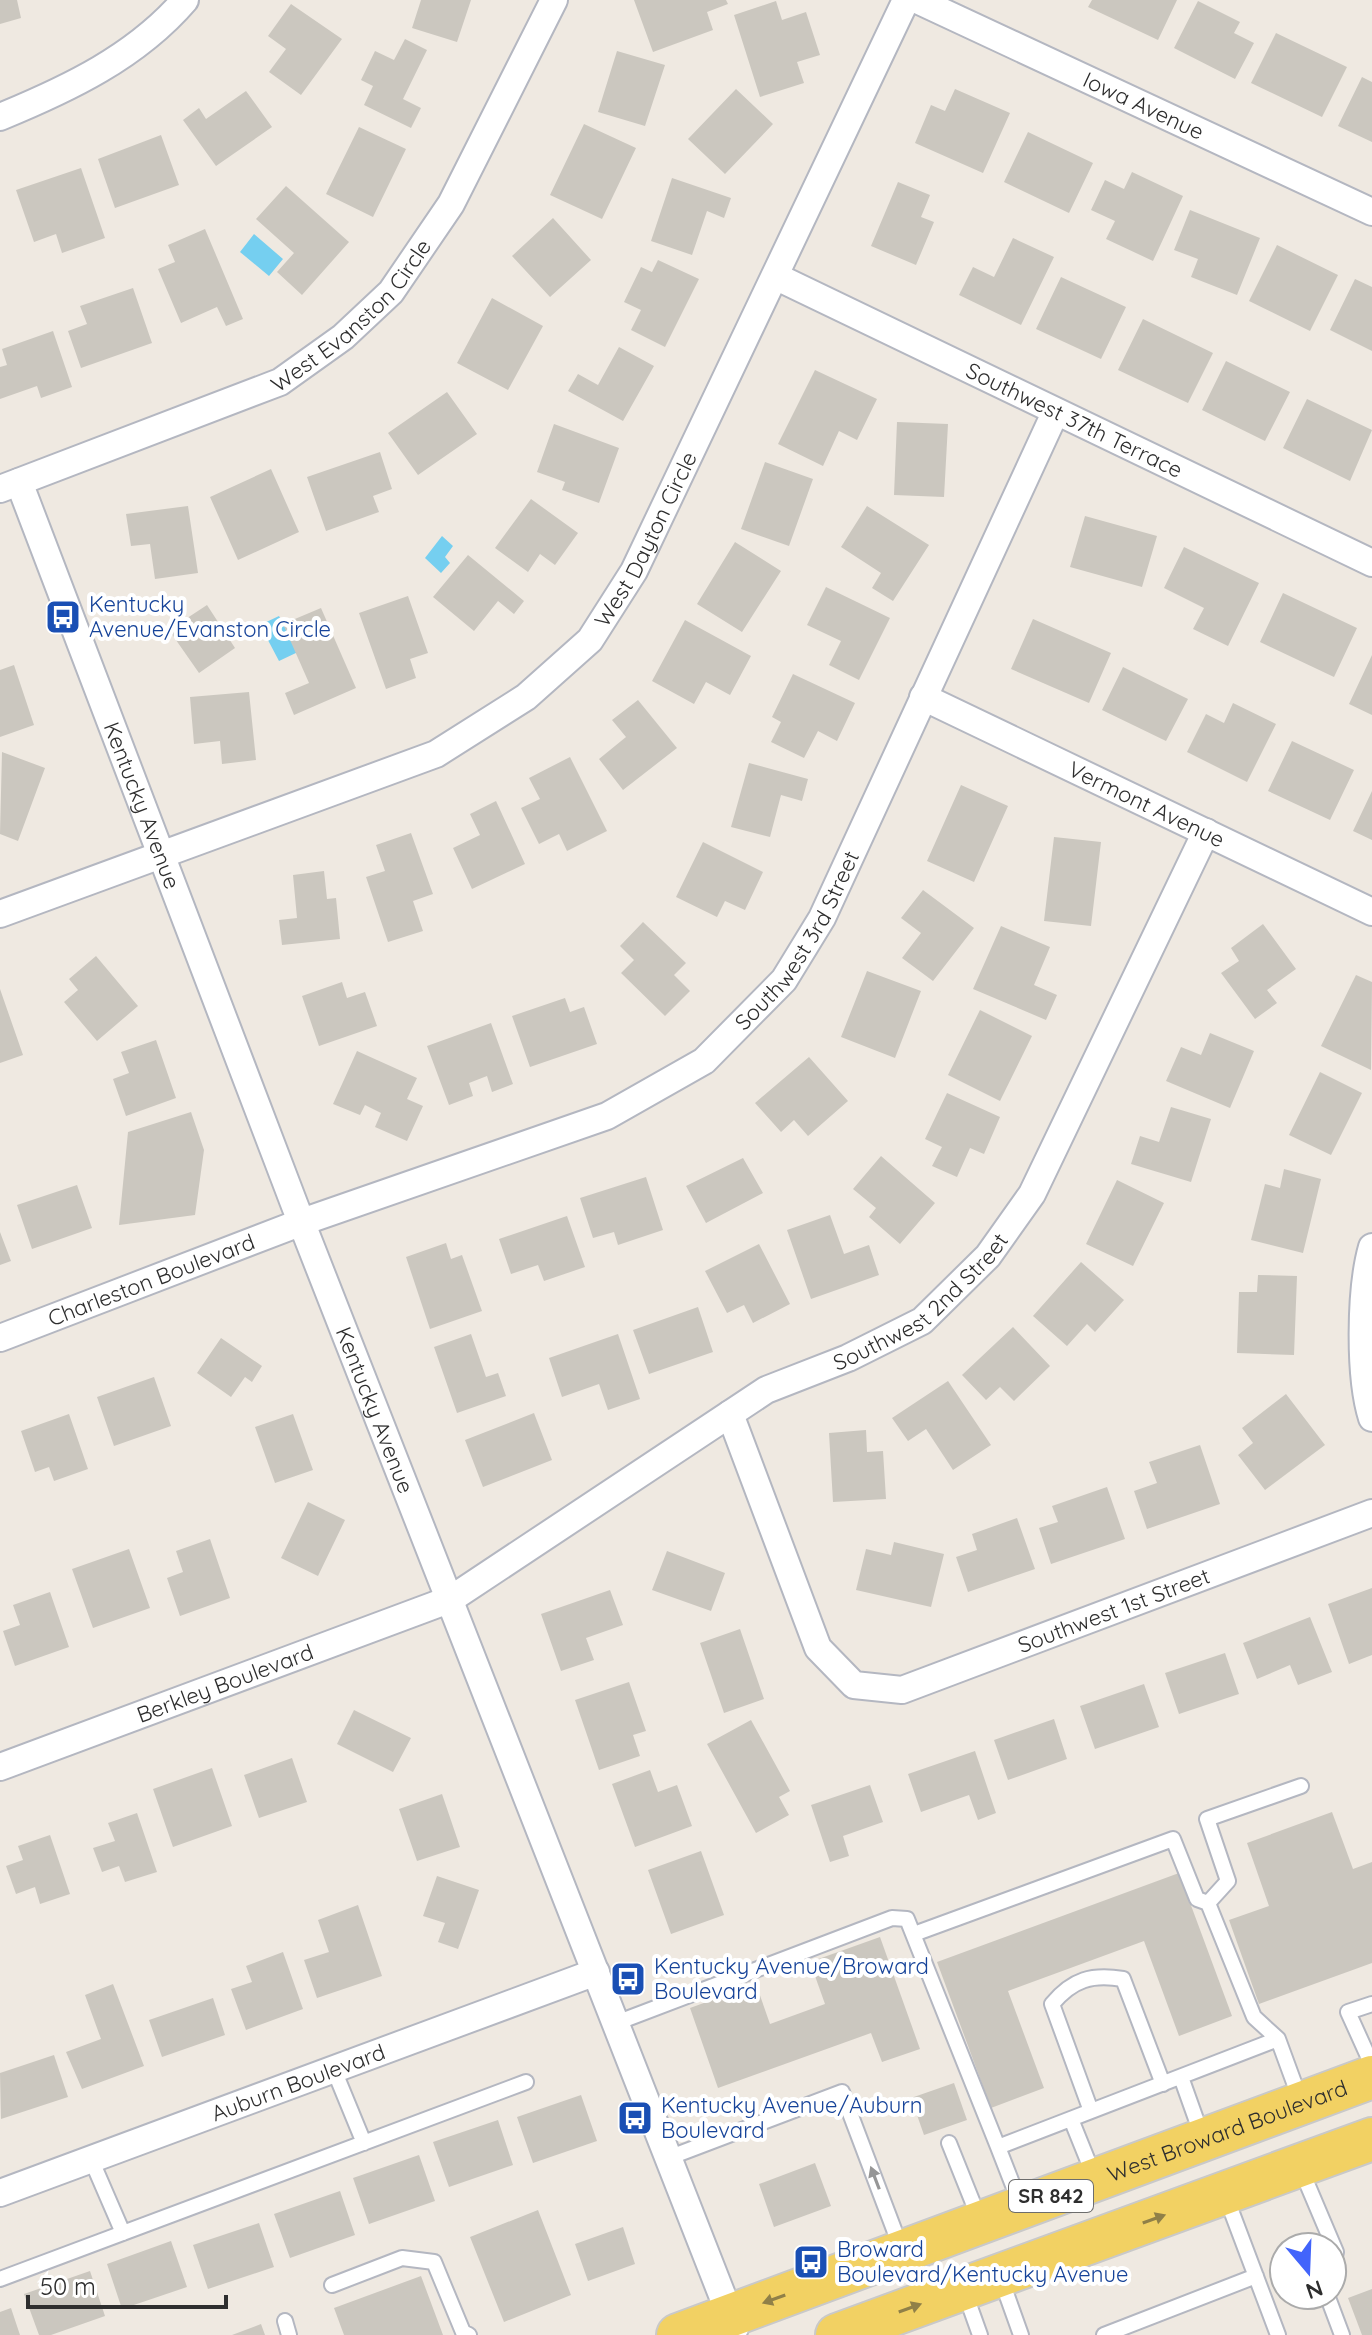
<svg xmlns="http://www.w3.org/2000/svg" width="1372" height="2335" viewBox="0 0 1372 2335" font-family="Quicksand,sans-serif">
  <rect width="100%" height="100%" fill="#efe9e1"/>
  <path fill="#75cff0" d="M254,234L283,259L269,276L240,252Z
    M442,536L453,546L445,557L450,563L441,573L425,558Z
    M279,616L298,652L279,661L260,625Z"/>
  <path fill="#cbc7bf" d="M0,0H17L21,18L0,24Z
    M421,0H471L457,42L412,28Z
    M634,0H726L728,4L707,12L713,30L653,52Z
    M1092,0H1177L1158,40L1088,7Z
    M776,1L782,20L806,12L820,55L797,62L804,83L760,97L734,15Z
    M1198,1L1240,22L1234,33L1254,43L1235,79L1174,48Z
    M291,4L342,39L301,95L269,72L286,49L268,36Z
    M1276,33L1347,67L1322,117L1251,83Z
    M405,39L427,50L403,99L421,108L411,128L364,105L373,86L361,80L375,51L394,60Z
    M617,51L665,65L645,126L598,112Z
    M1362,77L1372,82V142L1338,126Z
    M736,89L773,124L725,174L688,139Z
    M955,89L1010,113L983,173L915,143L931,105L945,111Z
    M246,91L272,127L216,166L183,120L199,108L206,119Z
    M584,124L636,148L602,219L550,195Z
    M359,127L406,149L373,217L326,194Z
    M1028,132L1093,163L1069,213L1004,182Z
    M161,135L179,185L115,208L98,159Z
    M81,168L105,238L62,253L56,234L34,242L16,190Z
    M1132,172L1183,196L1153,261L1106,239L1115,221L1091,210L1105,180L1124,189Z
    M672,178L731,198L724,218L707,211L692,255L651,241Z
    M898,182L930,195L921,217L934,222L916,265L871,246Z
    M286,186L349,242L302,295L277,272L294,253L256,219Z
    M1190,210L1260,238L1237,295L1191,277L1198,259L1174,250Z
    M553,218L591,260L550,297L512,256Z
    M205,229L243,319L226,326L217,307L181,323L158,269L175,262L168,245Z
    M1013,238L1054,257L1021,325L959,295L973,267L994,277Z
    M1277,245L1338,275L1310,331L1249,301Z
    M658,260L699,279L665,347L631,330L641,310L624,302L641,267L652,272Z
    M1061,277L1126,307L1101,359L1036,329Z
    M1355,279L1372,287V351L1330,330Z
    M133,288L152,343L81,368L68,331L87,324L80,306Z
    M492,298L543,326L508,390L457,363Z
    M1143,319L1213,353L1188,403L1118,370Z
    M53,331L72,387L41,398L37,386L0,399V367L7,365L2,349Z
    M619,347L654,366L623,421L568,391L578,374L598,385Z
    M1226,361L1290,392L1265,441L1202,410Z
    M815,370L877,399L857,440L839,431L823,466L778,444Z
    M447,392L477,434L418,475L388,433Z
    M1307,399L1372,430L1350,481L1283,448Z
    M897,422L948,424L944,497L894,495Z
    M554,424L619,448L599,503L562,490L565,482L537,472Z
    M380,452L392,489L373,496L379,512L326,531L307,477Z
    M765,462L813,479L789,546L741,529Z
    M271,469L299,532L238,560L210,497Z
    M531,499L578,533L555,565L540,554L528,572L495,548Z
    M188,506L198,573L155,579L150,544L131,546L126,514Z
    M867,506L929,545L893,601L872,588L881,573L841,547Z
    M1085,516L1157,536L1142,587L1070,567Z
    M735,542L781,571L742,632L697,604Z
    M1184,547L1259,583L1228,646L1193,629L1204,608L1164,588Z
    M468,555L524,601L514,614L498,601L474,631L433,597Z
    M826,587L890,618L859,680L829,665L841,641L807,625Z
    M1283,593L1357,628L1334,677L1260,642Z
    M408,596L428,653L410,659L416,678L386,689L359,613Z
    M207,605L235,648L199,673L169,630Z
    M321,608L356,688L294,715L285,693L309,683L283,624Z
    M1033,619L1111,653L1089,703L1011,669Z
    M685,620L751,656L730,695L706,682L694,704L652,681Z
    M1372,655V715L1349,704Z
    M14,665L34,725L0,737V670Z
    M1123,667L1188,699L1166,741L1102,710Z
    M793,674L855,703L837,741L818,731L804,758L771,742L781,722L772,717Z
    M249,692L256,760L222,764L220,741L194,744L190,697Z
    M638,700L677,748L623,790L599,759L626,737L612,720Z
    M1233,703L1276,724L1247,782L1187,752L1206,714L1224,723Z
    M1292,741L1354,770L1330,820L1268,791Z
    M2,752L45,768L18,841L0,834Z
    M570,757L607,831L567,851L559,834L539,844L521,808L540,799L529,778Z
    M749,763L808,779L802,801L781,795L770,837L731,827Z
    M961,785L1008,806L974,882L927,861Z
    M1372,791V840L1353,831Z
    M496,801L525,864L472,889L453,848L480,835L470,814Z
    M411,833L433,894L413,901L423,931L388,942L366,877L385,871L376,845Z
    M1054,837L1101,842L1091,926L1044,921Z
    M703,842L763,872L745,910L725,901L717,917L676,897Z
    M324,871L327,899L336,898L340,939L282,945L279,920L297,918L293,875Z
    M923,890L974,928L933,981L902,958L921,933L901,918Z
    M643,922L686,963L674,975L690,991L665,1016L621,973L634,960L620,946Z
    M1263,924L1296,969L1267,990L1277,1003L1255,1019L1221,973L1239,961L1231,948Z
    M1001,926L1050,947L1034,985L1057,995L1046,1020L973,989Z
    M96,956L138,1006L97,1041L64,1002L78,990L69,979Z
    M867,971L921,991L895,1058L841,1037Z
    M1356,975L1372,982L1371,1070L1321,1046Z
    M342,982L347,998L365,992L377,1026L319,1046L302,996Z
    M0,989L23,1055L0,1063Z
    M565,998L570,1012L584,1007L597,1044L530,1067L512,1016Z
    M980,1010L1032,1036L1000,1101L948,1075Z
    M491,1023L513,1084L492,1092L487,1076L469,1083L473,1096L449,1105L427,1046Z
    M1210,1033L1254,1051L1230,1108L1166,1081L1181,1047L1201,1055Z
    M156,1040L176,1098L126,1116L113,1079L129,1073L121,1052Z
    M357,1051L417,1078L407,1099L423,1106L407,1141L375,1127L381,1113L365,1105L360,1115L333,1104Z
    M809,1057L848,1101L808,1136L794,1120L781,1132L755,1103Z
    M1320,1072L1362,1093L1331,1155L1289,1135Z
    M947,1093L1000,1117L984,1154L970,1148L957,1177L932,1166L942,1147L925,1139Z
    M1171,1107L1211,1119L1191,1182L1131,1164L1140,1136L1159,1142Z
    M191,1112L204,1150L195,1215L119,1225L128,1132Z
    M881,1156L935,1203L900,1244L869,1217L876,1208L853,1189Z
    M743,1158L763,1193L706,1223L686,1186Z
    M1284,1169L1321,1179L1303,1253L1251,1240L1265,1184L1280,1188Z
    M646,1177L663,1230L618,1245L614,1232L593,1238L580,1198Z
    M1117,1180L1164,1203L1133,1266L1086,1244Z
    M77,1185L92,1228L32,1249L17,1205Z
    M830,1215L844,1254L869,1245L879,1275L811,1299L787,1230Z
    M567,1216L585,1267L544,1281L538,1265L511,1274L499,1239Z
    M0,1232L11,1261L0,1265Z
    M446,1243L451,1259L462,1255L482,1311L430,1329L406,1257Z
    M759,1244L790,1304L753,1323L744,1305L727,1313L705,1271Z
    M1081,1262L1124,1300L1095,1332L1087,1324L1067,1346L1033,1316Z
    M1258,1275L1297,1276L1294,1355L1237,1353L1239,1292H1257Z
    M698,1307L713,1352L649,1374L633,1330Z
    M1013,1327L1050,1366L1014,1401L1000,1387L986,1400L962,1375Z
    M471,1334L486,1377L498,1373L506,1396L457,1413L434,1347Z
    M618,1334L640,1399L608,1410L599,1384L562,1397L549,1358Z
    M221,1338L262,1366L252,1382L245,1377L231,1397L197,1373Z
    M154,1377L171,1426L114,1446L97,1397Z
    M948,1381L991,1445L953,1470L926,1429L908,1441L892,1418Z
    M1286,1394L1325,1445L1265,1490L1238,1455L1253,1443L1242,1428Z
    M534,1413L552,1460L483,1487L465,1440Z
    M69,1414L88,1469L54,1481L49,1467L35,1472L21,1431Z
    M293,1414L313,1470L275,1483L255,1427Z
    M866,1430L867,1452L883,1451L886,1499L833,1502L829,1433Z
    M1200,1445L1220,1504L1147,1529L1134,1491L1157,1483L1149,1462Z
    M1107,1487L1125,1539L1051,1564L1039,1528L1058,1522L1052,1506Z
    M308,1502L345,1520L318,1576L281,1558Z
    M1017,1518L1035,1569L968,1592L956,1557L977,1550L972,1534Z
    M210,1539L230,1598L180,1616L167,1578L183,1572L176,1551Z
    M894,1542L944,1554L931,1607L856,1590L866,1549L891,1555Z
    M129,1549L150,1608L93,1628L72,1569Z
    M667,1551L725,1573L711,1611L652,1590Z
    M1372,1588V1655L1349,1664L1328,1604Z
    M610,1590L623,1625L586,1638L594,1660L561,1671L541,1614Z
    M50,1592L69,1647L15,1666L3,1631L20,1625L13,1605Z
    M1310,1617L1332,1672L1298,1685L1290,1665L1257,1679L1243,1643Z
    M740,1629L764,1699L724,1713L700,1643Z
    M1225,1653L1239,1694L1179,1714L1165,1673Z
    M629,1682L646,1731L633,1735L640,1756L599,1770L575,1700Z
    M1144,1684L1159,1727L1095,1749L1080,1706Z
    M354,1710L411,1738L393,1772L337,1744Z
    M1054,1719L1067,1759L1008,1780L994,1740Z
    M751,1720L790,1791L779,1797L789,1815L756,1833L707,1744Z
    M975,1751L996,1813L978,1820L969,1795L921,1812L908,1774Z
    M292,1758L307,1802L259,1818L244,1775Z
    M212,1768L232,1826L173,1847L153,1789Z
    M650,1770L658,1792L677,1785L692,1826L635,1847L612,1784Z
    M870,1785L883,1822L843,1836L849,1856L830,1862L811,1805Z
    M442,1794L460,1847L417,1861L399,1809Z
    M1332,1812L1353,1869L1372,1862V1963L1259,2004L1229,1920L1269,1906L1247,1843Z
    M137,1813L157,1872L125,1882L119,1866L102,1872L93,1848L115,1841L108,1823Z
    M50,1835L70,1894L40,1904L35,1887L16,1894L6,1866L23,1860L18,1846Z
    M701,1851L724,1915L671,1934L648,1870Z
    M1179,1873L1232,2016L1179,2036L1144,1941L1008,1991L1044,2088L991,2108L937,1962Z
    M437,1876L479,1890L458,1949L438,1942L445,1923L423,1916Z
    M358,1905L382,1976L317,1998L304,1960L329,1952L318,1920Z
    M880,1937L920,2049L882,2062L871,2033L718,2088L690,2008L756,1984L770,2024L825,2004L810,1962Z
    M283,1952L303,2009L246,2030L231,1989L252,1982L246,1966Z
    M113,1984L144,2066L82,2089L66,2052L101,2039L85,1995Z
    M213,1998L225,2035L162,2057L149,2020Z
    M54,2055L68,2097L1,2119L0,2073Z
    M954,2083L967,2120L924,2135L911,2098Z
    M581,2095L597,2141L533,2163L517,2117Z
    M498,2120L513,2165L449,2187L433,2142Z
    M419,2155L435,2201L369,2224L353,2178Z
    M815,2163L831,2206L774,2227L759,2184Z
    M340,2191L355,2235L290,2258L274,2214Z
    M538,2210L571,2295L504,2322L470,2237Z
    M259,2223L274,2267L208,2289L193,2245Z
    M623,2227L635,2264L588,2281L575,2244Z
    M171,2241L187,2287L122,2309L107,2264Z
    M90,2271L105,2316L51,2335H39L24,2294Z
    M421,2276L443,2335H344L334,2308Z
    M1372,2289V2335H1362L1348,2298Z
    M11,2308L20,2335H0V2312Z
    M261,2324L265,2335H232Z"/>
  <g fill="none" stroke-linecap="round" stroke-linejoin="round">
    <defs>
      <path id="lane" d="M914,1934L1173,1839L1197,1899L1208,1903
        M1372,2004L1348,2012L1372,2065
        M616,2023L892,1918L907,1919L998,2147
        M334,2070L364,2143
        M1181,2077L1202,2136
        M1300,2099L1278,2039L1254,2017L1208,1903L1228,1881L1207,1819L1301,1786
        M1091,2111L1052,2004C1073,1979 1092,1974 1123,1979L1163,2084
        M1071,2119L1094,2176
        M949,2143L979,2218
        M668,2158L842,2092L901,2248
        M91,2159L123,2233
        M1300,2167L1336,2252L1332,2271
        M1226,2197L1278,2335
        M1021,2206L998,2147L1278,2039
        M0,2279L526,2082
        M1001,2279L1021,2335
        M332,2285L402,2258L434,2262L463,2332L469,2335
        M965,2293L980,2335
        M1327,2295L1342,2335
        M285,2321L289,2335
        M1104,2335L1256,2276"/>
      <g id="street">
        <path id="s1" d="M917,0L1372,212"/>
        <path d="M0,117C68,89 136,57 185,0"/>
        <path id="s2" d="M777,277L1372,563"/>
        <path id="s3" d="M19,482L295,1206L735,2328"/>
        <path id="s4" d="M0,489L280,382L343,337L391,292L451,204L554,0"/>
        <path id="s5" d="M923,697L1372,912"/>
        <path id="s6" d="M0,914L436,754L526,697L590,640L634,571L906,0"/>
        <path d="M1372,1247C1360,1289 1359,1377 1372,1418"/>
        <path id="s7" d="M0,1338L302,1222L607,1116L704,1061L784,980L822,918L1055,413"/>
        <path id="s8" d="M730,1414L818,1648L854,1685L902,1690L1372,1513"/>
        <path id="s9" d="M0,1767L451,1599L766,1390L848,1358L922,1321L988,1256L1032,1194L1206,832"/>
        <path id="s10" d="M0,2193L596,1972"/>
      </g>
      <g id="primary">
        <path id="s11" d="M678,2335L1372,2077"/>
        <path d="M837,2335L1372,2139"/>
      </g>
    </defs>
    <use href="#lane" stroke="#b4b7c1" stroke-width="18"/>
    <use href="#street" stroke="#b4b7c1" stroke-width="30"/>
    <use href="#primary" stroke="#c9c9c9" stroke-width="46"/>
    <use href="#lane" stroke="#fff" stroke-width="14"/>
    <use href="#street" stroke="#fff" stroke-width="26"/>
    <use href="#primary" stroke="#f2d163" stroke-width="42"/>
  </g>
  <defs><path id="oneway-solid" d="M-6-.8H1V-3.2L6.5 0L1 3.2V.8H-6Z" transform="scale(2)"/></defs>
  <use fill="#969696" href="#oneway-solid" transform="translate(875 2178) rotate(-111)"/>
  <g fill="#908048">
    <use href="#oneway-solid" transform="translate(1154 2219) rotate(-20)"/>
    <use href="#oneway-solid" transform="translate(774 2299) rotate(160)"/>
    <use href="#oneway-solid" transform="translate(910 2308) rotate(-20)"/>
  </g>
  <defs>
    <symbol id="bus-square" viewBox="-11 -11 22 22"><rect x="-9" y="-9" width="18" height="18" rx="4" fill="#1a4fb4" stroke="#fff"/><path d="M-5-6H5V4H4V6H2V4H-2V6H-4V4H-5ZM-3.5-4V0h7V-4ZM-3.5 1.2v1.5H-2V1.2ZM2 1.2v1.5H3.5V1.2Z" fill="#fff"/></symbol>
  </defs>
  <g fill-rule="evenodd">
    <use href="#bus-square" x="43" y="597" width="40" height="40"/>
    <use href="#bus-square" x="608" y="1959" width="40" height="40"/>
    <use href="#bus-square" x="615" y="2098" width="40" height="40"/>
    <use href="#bus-square" x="791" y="2242" width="40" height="40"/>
  </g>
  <g text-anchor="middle" stroke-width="8" stroke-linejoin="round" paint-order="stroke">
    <rect fill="#fff" stroke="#6d6d6d" stroke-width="2" x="1009" y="2180" width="84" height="32" rx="6"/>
    <g font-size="20" font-weight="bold" fill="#2e2e2e">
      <text x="1051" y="2203">SR 842</text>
    </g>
    <g font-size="22" fill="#2e2e2e" stroke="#fff">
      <text dy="8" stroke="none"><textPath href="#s1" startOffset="250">Iowa Avenue</textPath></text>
      <text dy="8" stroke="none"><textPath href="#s4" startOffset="398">West Evanston Circle</textPath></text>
      <text dy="8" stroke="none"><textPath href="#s2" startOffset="330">Southwest 37th Terrace</textPath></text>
      <text dy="8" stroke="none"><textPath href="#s6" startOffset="772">West Dayton Circle</textPath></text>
      <text dy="8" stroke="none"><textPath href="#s5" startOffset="248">Vermont Avenue</textPath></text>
      <text dy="8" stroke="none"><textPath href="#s3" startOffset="346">Kentucky Avenue</textPath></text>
      <text dy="8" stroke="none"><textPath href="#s7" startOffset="912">Southwest 3rd Street</textPath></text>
      <text dy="8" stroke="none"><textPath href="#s7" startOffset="162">Charleston Boulevard</textPath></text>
      <text dy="8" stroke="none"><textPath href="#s9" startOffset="1040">Southwest 2nd Street</textPath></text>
      <text dy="8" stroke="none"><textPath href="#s3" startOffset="994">Kentucky Avenue</textPath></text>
      <text dy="8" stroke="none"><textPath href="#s8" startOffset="576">Southwest 1st Street</textPath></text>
      <text dy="8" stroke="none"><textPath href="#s9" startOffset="240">Berkley Boulevard</textPath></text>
      <text dy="8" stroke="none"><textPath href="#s10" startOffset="318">Auburn Boulevard</textPath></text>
      <text dy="8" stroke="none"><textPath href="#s11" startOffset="586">West Broward Boulevard</textPath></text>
    </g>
    <g font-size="22" fill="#164399" stroke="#fff" text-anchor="start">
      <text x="89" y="612">Kentucky<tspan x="89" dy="25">Avenue/Evanston Circle</tspan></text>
      <text x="654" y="1974">Kentucky Avenue/Broward<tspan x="654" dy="25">Boulevard</tspan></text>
      <text x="661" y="2113">Kentucky Avenue/Auburn<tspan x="661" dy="25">Boulevard</tspan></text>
      <text x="837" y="2257">Broward<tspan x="837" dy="25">Boulevard/Kentucky Avenue</tspan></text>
    </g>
  </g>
  <g transform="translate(1308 2271) rotate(161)"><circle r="38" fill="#ffffff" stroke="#ababab" stroke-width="2"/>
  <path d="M0-6L14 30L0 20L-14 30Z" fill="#4264fb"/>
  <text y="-12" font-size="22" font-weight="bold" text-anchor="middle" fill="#2e2e2e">N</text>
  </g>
  <path d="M28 2295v12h198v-12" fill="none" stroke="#2e2e2e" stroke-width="4"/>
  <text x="40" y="2295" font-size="24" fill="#2e2e2e" stroke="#ffffff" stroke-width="6" paint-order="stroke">50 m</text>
</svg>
